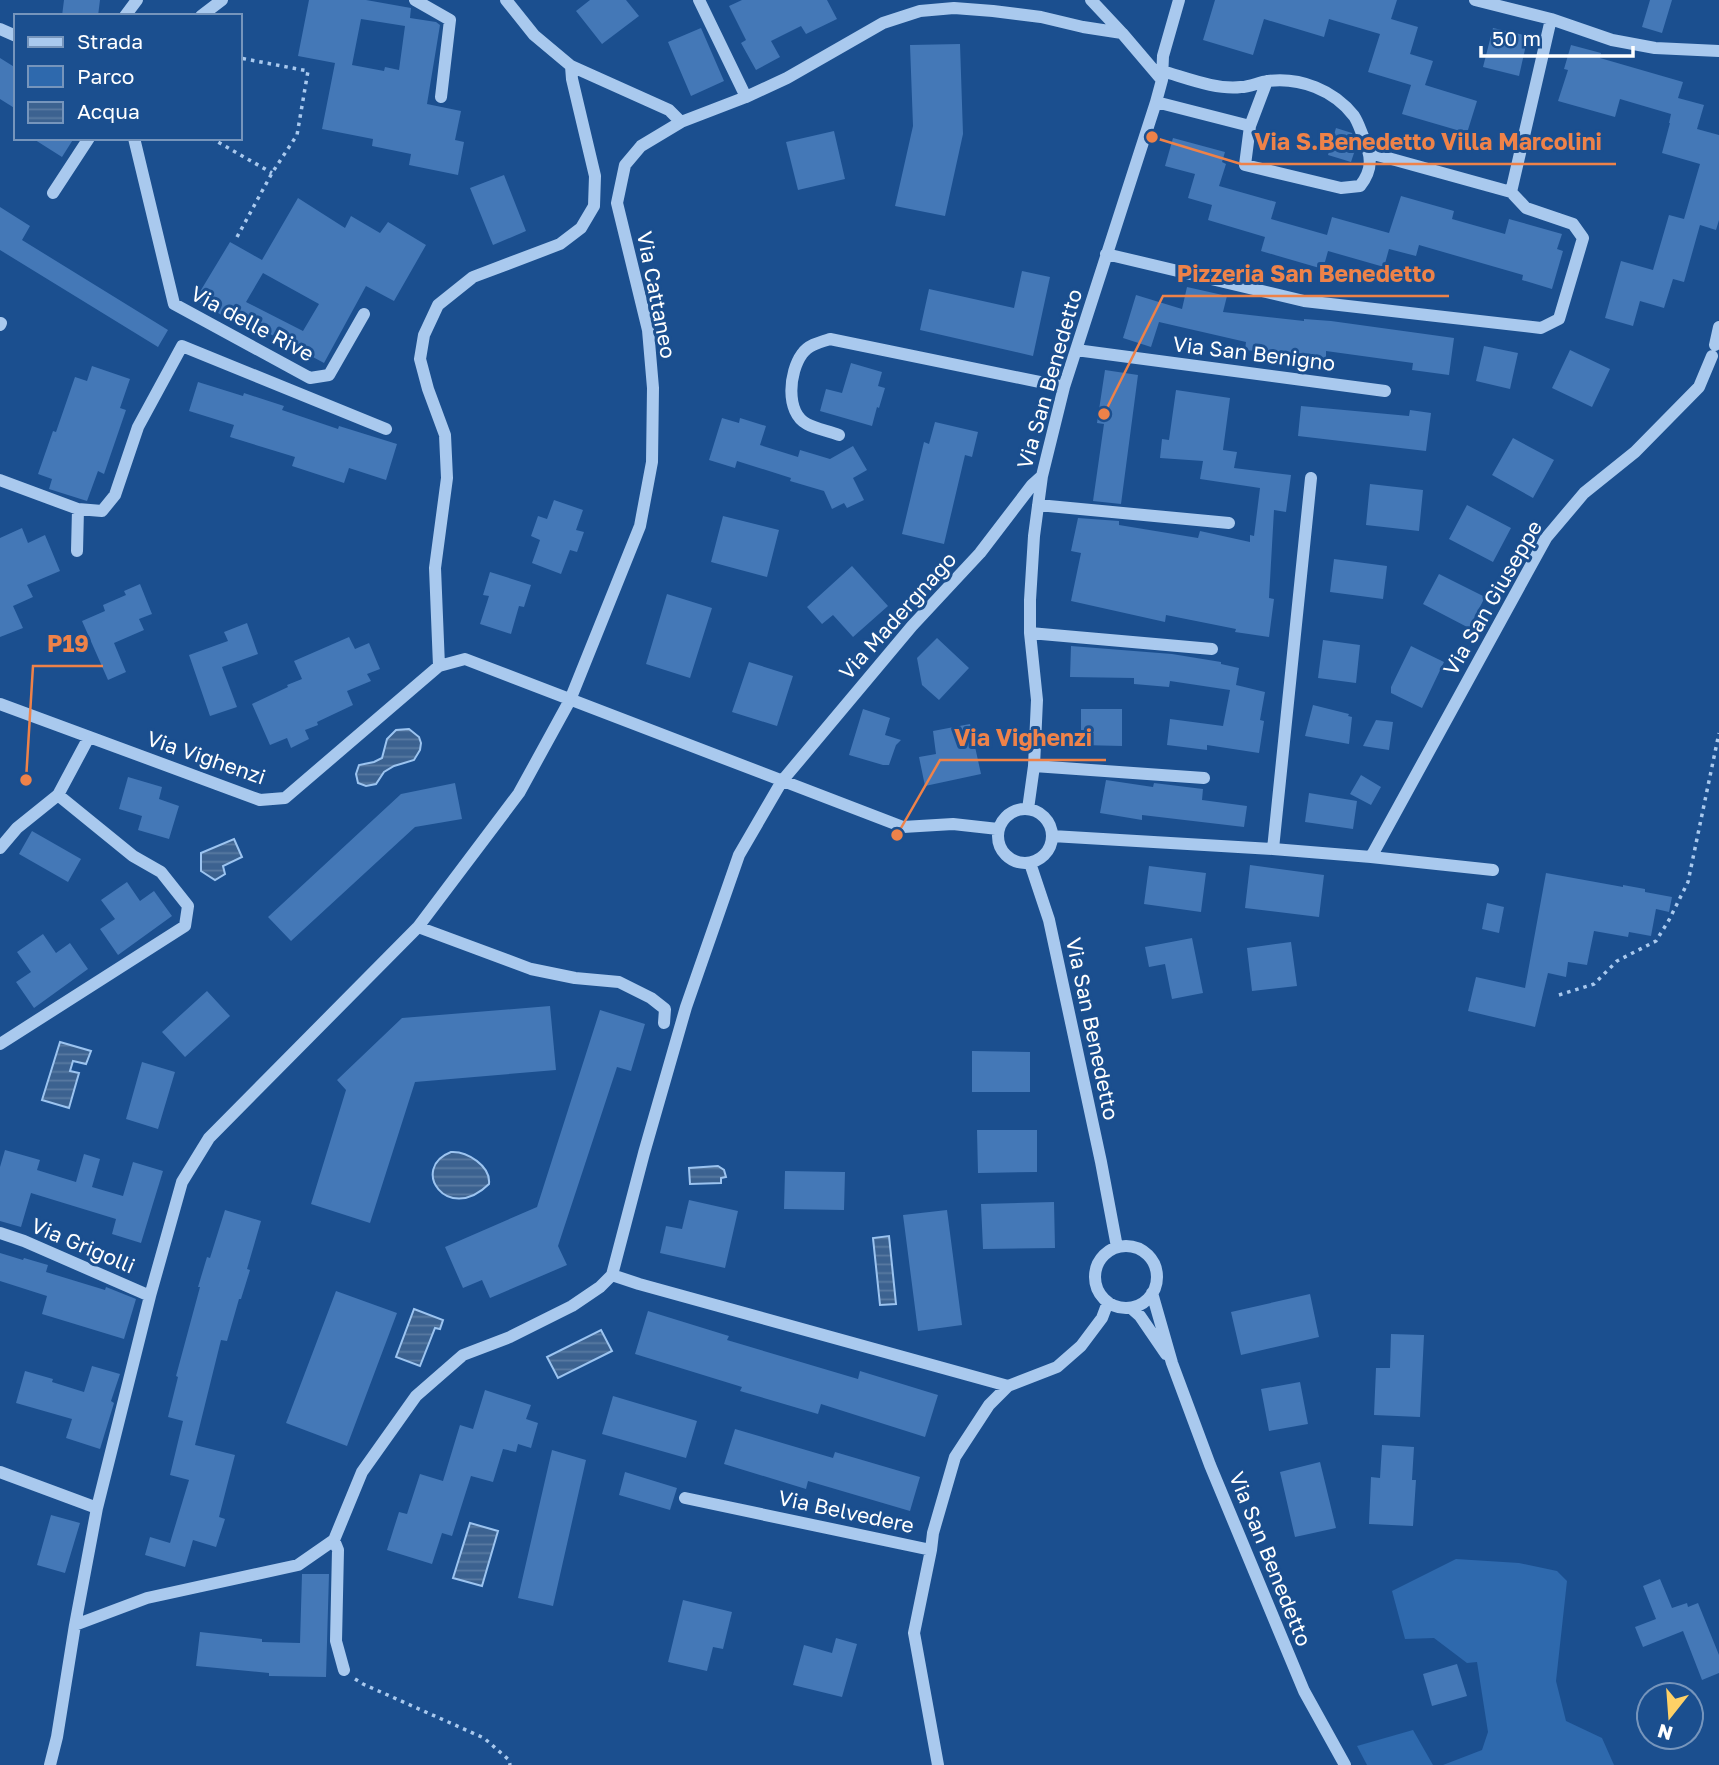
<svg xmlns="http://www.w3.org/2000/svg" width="1719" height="1765" viewBox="0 0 1719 1765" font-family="'Golos Text',sans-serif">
  <defs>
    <pattern id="water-rules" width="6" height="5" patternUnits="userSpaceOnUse" patternTransform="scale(1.75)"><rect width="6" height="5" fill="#3c6290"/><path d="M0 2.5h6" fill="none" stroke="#597aa1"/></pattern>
  </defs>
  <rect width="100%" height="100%" fill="#1b4f8f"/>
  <path fill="#2e69ad" d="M1456,1559L1519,1563L1557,1571L1567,1581L1556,1681L1566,1721L1602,1738L1614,1765H1443L1482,1750L1488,1732L1477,1662L1467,1663L1434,1638L1405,1639L1392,1591Z
    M1413,1730L1433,1765H1367L1357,1746Z"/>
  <path fill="url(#water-rules)" stroke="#9cc4f0" stroke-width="2" d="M409,729L419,737L421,743L420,750L414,760L394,766L384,772L376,784L366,786L358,783L356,774L359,765L374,762L382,758L387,739L396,730Z
    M234,839L242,857L223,866L225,874L215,880L201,871V853Z
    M60,1042L91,1051L86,1064L73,1061L70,1071L79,1073L69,1108L42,1100Z
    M451,1152C467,1151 491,1166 489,1184C447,1225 409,1168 451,1152Z
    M718,1166L724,1170L726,1177L721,1178V1183L690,1184L689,1168Z
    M889,1236L896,1304L880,1305L873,1238Z
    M414,1309L443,1320L440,1329L435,1328L420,1366L396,1357Z
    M601,1330L612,1351L558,1378L547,1357Z
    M470,1523L498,1531L482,1586L453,1578Z"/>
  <path fill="#4478b7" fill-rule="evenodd" d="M64,0H100L98,16H62Z
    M309,0H366L411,8L410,18L436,22L440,25L427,104L461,111L455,140L464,142L458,175L409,165L411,154L372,146L373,139L322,129L335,63L298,56ZM361,19L405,26L399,70L385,67L384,71L352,65Z
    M590,0H626L639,16L602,44L576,11Z
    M742,0H827L837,19L806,34L801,26L771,41L780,57L756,70L741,43L746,40L729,6Z
    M1215,0H1397L1391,19L1418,27L1410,54L1433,61L1425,85L1477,101L1467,133L1402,114L1411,85L1368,72L1380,34L1329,19L1324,37L1264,19L1253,55L1203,40Z
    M1650,0H1672L1662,33L1642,27Z
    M701,28L724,81L691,96L668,42Z
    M1493,28L1528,36L1519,76L1483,67Z
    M960,44L963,134L945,216L895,206L913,126L910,45Z
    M1571,45L1601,53L1600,58L1683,82L1678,98L1704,105L1697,129L1719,135V220L1716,230L1700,225L1684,282L1673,279L1664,308L1640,301L1633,326L1605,318L1621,261L1653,270L1669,215L1684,219L1700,164L1662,153L1670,123H1669L1671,114L1620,99L1615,117L1558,101L1568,70L1564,69Z
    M0,58L16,68V109L0,99Z
    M1336,128L1352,133L1357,144L1351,162L1328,155Z
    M834,131L845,179L798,190L786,142Z
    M32,138H74L62,157Z
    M1173,138L1225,152L1222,162L1226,164L1219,186L1276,202L1271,219L1327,235L1332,217L1389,233L1401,196L1454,211L1452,219L1505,234L1509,219L1562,234L1557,249L1563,251L1552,289L1522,280L1523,275L1419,245L1416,256L1389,249L1384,267L1328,251L1323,269L1261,251L1265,237L1208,220L1212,205L1188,198L1195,174L1165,166Z
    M504,175L526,231L493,245L470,188Z
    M298,198L345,228L351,216L380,233L388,222L426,245L394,301L366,286L324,363L237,316L234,322L195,300L230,242L262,260ZM263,273L319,304L303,331L246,302Z
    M0,207L30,226L22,240L168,330L158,347L0,250Z
    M1022,271L1050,277L1033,356L920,330L929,289L1014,308Z
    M1187,287L1227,296L1223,312L1304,321V319L1331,321L1454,338L1449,375L1412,370L1413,363L1326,351V358L1245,350L1246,342L1159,322L1151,347L1123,338L1136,295L1182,309Z
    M1484,346L1518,353L1510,389L1476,381Z
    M1570,350L1610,369L1592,407L1552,388Z
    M851,363L882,372L878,386L885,388L879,408L877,407L872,426L820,411L826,389L842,393Z
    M92,366L130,379L120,408L126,410L104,474L98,471L87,501L49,489L52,479L38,474L53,431L56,432L75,377L87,381Z
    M1105,370L1138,375L1121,504L1093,501L1104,424L1097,423Z
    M198,382L243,396L244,393L284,406L282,410L338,429L339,426L397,444L386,480L349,468L344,483L292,466L295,457L230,437L234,425L189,411Z
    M1176,390L1230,398L1223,450L1237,452L1234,468L1291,475L1286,512L1274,510L1269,598L1274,599L1269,637L1235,632L1236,629L1166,615L1165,622L1071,601L1081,553L1071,551L1078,518L1119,521V525L1198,538L1200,531L1250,542V535L1254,536L1260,488L1200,479L1203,461L1160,458L1162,439L1169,440Z
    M1301,406L1409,416L1410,410L1431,413L1426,451L1298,436Z
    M722,418L739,423L740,418L766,426L760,445L798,457L800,450L830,459L853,446L867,470L853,478L864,500L847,508L844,503L832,509L824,491L790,481L791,478L737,461L735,468L709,460Z
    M935,422L978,432L972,457L965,455L944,544L902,534L924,442L929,444Z
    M1513,438L1554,460L1533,498L1492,475Z
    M1370,484L1423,490L1419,531L1366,525Z
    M554,500L583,510L576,530L584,532L577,552L570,550L561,574L532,563L540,540L531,536L538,516L547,519Z
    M1467,505L1511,528L1493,562L1449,539Z
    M723,516L779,530L767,577L711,562Z
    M22,528L28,543L45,535L60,571L27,585L33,597L13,606L23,628L0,637V538Z
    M1334,559L1387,566L1383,599L1330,592Z
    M852,566L888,606L853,637L833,615L822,624L807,607Z
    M490,572L531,585L524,607L519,606L511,634L480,624L489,596L483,595Z
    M1439,574L1485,597L1469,628L1423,604Z
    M140,584L152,614L139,619L144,630L114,643L126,672L108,680L82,621L105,611L103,605L126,595L124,591Z
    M667,594L712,608L690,678L646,664Z
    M247,623L258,654L222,667L237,707L210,716L189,655L228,641L224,632Z
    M349,637L355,649L369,643L380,669L367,674L371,681L347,691L353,705L317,722L318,725L305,730L309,739L291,748L287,738L270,745L252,704L288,687L287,685L302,679L294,661Z
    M937,638L969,668L939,700L922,685L917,658Z
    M1323,640L1360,645L1356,683L1318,678Z
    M1071,646L1172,654L1221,662V664L1239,668L1236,685L1265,692L1260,720L1264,721L1259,753L1207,745V750L1167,745L1170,719L1223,726L1230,690L1170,681L1169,687L1134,684V678L1070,677Z
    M1411,646L1444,662L1422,708L1391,693V687Z
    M749,662L793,676L777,726L732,712Z
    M1313,705L1349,714L1348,716L1352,717L1349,744L1305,736Z
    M863,709L890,718L885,735L901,740L896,745L889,765H883L849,755Z
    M1081,709H1122V746L1081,745Z
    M1376,720L1393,722L1389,750L1363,746Z
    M970,724L981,774L925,786L919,757L936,754L933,731Z
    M1361,775L1381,787L1371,805L1350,794Z
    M128,777L162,787L159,799L179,806L169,839L138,830L142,816L119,809Z
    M1106,780L1153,787L1154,783L1203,789L1202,800L1247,806L1244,827L1142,815V820L1100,813Z
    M455,783L462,819L415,827L291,941L268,917L401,794Z
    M1309,793L1357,801L1353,829L1305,822Z
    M32,831L81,859L68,882L19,854Z
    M1250,865L1324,875L1319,917L1245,908Z
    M1149,866L1206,873L1201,912L1144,904Z
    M1546,873L1623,887V885L1645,889V892L1672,897L1669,912L1656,909L1651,936L1629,932L1628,937L1594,931L1587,965L1568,962L1566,977L1548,973L1535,1027L1468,1011L1476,977L1525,988Z
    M127,882L140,901L154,891L172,916L118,955L100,929L115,919L101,900Z
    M1487,903L1504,907L1499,933L1482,929Z
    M43,934L56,953L70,943L88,969L34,1008L16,982L31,972L17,952Z
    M1192,938L1203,993L1172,999L1165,964L1149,967L1145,947Z
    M1291,942L1297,986L1252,991L1247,948Z
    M207,991L230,1016L185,1057L162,1032Z
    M550,1006L556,1070L415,1082L370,1223L311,1204L346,1090L337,1080L402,1018Z
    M600,1010L645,1024L631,1071L617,1067L558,1246L567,1265L490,1298L482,1280L463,1288L445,1247L537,1207Z
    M972,1051L1030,1052V1092H972Z
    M142,1062L175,1072L158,1129L126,1119Z
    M977,1130H1037V1172L978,1173Z
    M5,1150L40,1160L37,1170L76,1182L84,1154L100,1159L92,1187L123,1196L133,1162L163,1171L141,1243L112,1234L116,1219L31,1193L21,1227L0,1221V1167Z
    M785,1171L845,1172L844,1210L784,1209Z
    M689,1200L738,1211L725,1268L660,1253L666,1226L682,1229Z
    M1054,1202L1055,1248L983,1249L981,1204Z
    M225,1210L261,1221L247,1269L250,1270L241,1299H239L227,1341L221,1340L195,1445L235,1455L219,1517L225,1519L216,1547L193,1540L185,1567L145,1555L150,1537L170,1543L189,1480L170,1475L183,1421L168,1417L178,1377L176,1376L200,1287H198L207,1257L210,1258Z
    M947,1210L962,1325L918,1331L903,1215Z
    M0,1253L23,1260L24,1258L48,1265L46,1272L105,1290L106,1287L136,1299L124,1339L42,1314L47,1296L0,1281Z
    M336,1291L397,1313L347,1446L286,1423Z
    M1310,1294L1319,1337L1241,1355L1231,1312Z
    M648,1311L729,1336L727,1340L858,1379L860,1371L938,1395L925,1437L821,1404L818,1414L740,1391L742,1387L635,1354Z
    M1391,1334L1424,1335L1420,1417L1374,1415L1376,1368H1390Z
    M92,1366L120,1374L111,1401L114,1403L100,1449L66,1438L72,1419L16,1403L25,1371L53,1379L52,1382L84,1392Z
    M1300,1382L1308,1424L1269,1431L1261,1389Z
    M485,1390L531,1405L526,1419L538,1423L531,1448L518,1444L516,1452L503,1449L493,1482L471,1476L452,1536L442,1533L432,1564L387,1550L399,1512L407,1514L420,1474L443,1481L460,1425L473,1429Z
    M613,1396L697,1421L686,1458L602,1434Z
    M735,1429L833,1458L835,1452L920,1477L910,1511L808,1481L806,1489L724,1464Z
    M1382,1445L1414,1447L1412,1480H1416L1413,1526L1369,1524L1371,1477L1380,1478Z
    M552,1450L586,1460L553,1606L518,1598Z
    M1320,1462L1336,1528L1295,1537L1280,1472Z
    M625,1472L677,1488L670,1510L619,1495Z
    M51,1515L80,1523L65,1573L37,1565Z
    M302,1574H329L326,1677L269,1676V1673L196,1666L200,1632L262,1639V1642L300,1643Z
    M1660,1579L1672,1608L1687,1603L1688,1607L1698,1603L1719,1655V1673L1702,1680L1683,1631L1643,1647L1635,1627L1656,1619L1643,1586Z
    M683,1600L732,1612L723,1649L713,1647L707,1671L668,1662Z
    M836,1638L857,1644L842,1697L793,1685L804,1645L832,1653Z
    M1457,1664L1467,1696L1432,1706L1423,1674Z"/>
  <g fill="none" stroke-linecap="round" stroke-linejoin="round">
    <path stroke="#a9c9ee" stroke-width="3.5" stroke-dasharray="3.5 5" stroke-linecap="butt" d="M211,138L272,173
      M237,237L272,173L297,135L308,71L240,58
      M1559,995L1594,984L1617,961L1656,941L1669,920L1688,882L1719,733
      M355,1679L363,1684L484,1738L509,1760L510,1765"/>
    <path stroke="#a9c9ee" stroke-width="12" d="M415,0L450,20L441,97
      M506,0L534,35L571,66L669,110L681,122
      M699,0L746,97
      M1091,0L1122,33L1162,80
      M1475,0L1551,19L1612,40L1655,48L1719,51
      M125,16L137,0
      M201,16L222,0
      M0,29L16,36
      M1156,102L1250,126L1245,165L1341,188L1360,186C1374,168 1371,155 1363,136C1360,129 1358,122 1354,116C1334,90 1300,77 1268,81C1259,82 1250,87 1241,87C1216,90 1187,78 1162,71
      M1250,126L1267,81
      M134,138L174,304L310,378L329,375L364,314
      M1370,153L1511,192
      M53,193L89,138
      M1106,254L1304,301L1541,328L1559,319L1583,238L1573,224L1526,208L1511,192L1551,19
      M0,325L1,323
      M1715,345L1719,327
      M1076,350L1385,391
      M839,435C829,431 816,429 807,424C785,412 789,372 802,354C808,345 820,342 830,339L1064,387
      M0,480L78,509L102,511L115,495L138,427L182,346L386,429
      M1038,505L1229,523
      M77,551L78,509
      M1030,633L1212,649
      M439,666L435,568L447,478L445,435L428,389L420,359L424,335L438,305L473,277L560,244L581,228L594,206L595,176L572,79L571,66
      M0,704L260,800L285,798L439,666L465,659L903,827L953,824L998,829
      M1034,766L1204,778
      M1028,809L1034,766L1037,700L1030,633V600L1034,536L1042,476L1064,387L1156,102L1162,80L1163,56L1179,0
      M998 836a27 27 0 1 1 54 0a27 27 0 1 1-54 0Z
      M1052,836L1273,849L1371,857L1493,870
      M0,848L17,828L58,795L89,737
      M1273,849L1311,478
      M1371,857L1546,538L1584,493L1635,452L1699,387L1712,356
      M1030,863L1049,920L1101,1162L1117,1247
      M418,927L531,969L575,978L619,982L651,998L665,1009L664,1023
      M0,1044L185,926L188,906L161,872L133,856L58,795
      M0,1233L24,1241L150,1296
      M1095 1277a31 31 0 1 1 62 0a31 31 0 1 1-62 0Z
      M612,1275L639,1284L1008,1386
      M1152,1293L1172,1363L1210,1465L1304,1691L1345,1765
      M1131,1308L1140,1316L1166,1354
      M0,1472L97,1508
      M685,1498L931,1550L933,1533L955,1457L989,1405L1008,1386L1057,1367L1081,1346L1102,1318L1108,1302
      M334,1540L338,1550L336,1641L344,1670
      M931,1550L914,1633L938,1765
      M75,1625L147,1598L298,1565L334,1540L362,1472L416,1396L463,1355L510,1337L572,1306L600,1287L612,1275L644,1153L686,1007L739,855L782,781L912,626L980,553L1032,485L1042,476
      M50,1765L57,1737L75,1625L97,1508L150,1296L182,1182L209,1138L418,927L519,793L570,700L640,526L652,462L653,388L648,330L617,203L625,165L641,146L681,122L746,97L787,78L883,23L920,11L954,8L993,11L1041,17L1083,27L1122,33"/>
  </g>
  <g text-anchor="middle" stroke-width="6" stroke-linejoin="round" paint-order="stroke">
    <g font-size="21" fill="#fff" stroke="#1b4f8f">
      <text transform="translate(656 295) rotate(79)" y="7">Via Cattaneo</text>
      <text transform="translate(252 324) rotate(28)" y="7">Via delle Rive</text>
      <text transform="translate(1254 354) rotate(7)" y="7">Via San Benigno</text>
      <text transform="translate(1050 379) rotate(-74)" y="7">Via San Benedetto</text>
      <text transform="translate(1493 598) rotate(-60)" y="7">Via San Giuseppe</text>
      <text transform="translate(898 616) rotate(-48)" y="7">Via Madergnago</text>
      <text transform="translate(206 758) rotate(19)" y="7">Via Vighenzi</text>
      <text transform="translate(1092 1029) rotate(78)" y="7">Via San Benedetto</text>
      <text transform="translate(83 1246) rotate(23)" y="7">Via Grigolli</text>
      <text transform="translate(846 1512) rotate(12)" y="7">Via Belvedere</text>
      <text transform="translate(1270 1559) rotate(68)" y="7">Via San Benedetto</text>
    </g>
  </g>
  <path fill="none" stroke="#ee8249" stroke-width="2.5" d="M1152 137L1241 164H1616M1104 414L1163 296H1449M26 780L33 666H103M897 835L940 760H1106"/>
  <g fill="#ee8249" stroke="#1b4f8f" stroke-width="2.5">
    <circle cx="1152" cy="137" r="7"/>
    <circle cx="1104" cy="414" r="7"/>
    <circle cx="26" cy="780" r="7"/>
    <circle cx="897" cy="835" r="7"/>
  </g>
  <g font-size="23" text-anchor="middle" font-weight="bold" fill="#ee8249" stroke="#1b4f8f" stroke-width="6" stroke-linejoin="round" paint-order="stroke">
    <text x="1428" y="150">Via S.Benedetto Villa Marcolini</text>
    <text x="1306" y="282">Pizzeria San Benedetto</text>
    <text x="68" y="652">P19</text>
    <text x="1023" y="746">Via Vighenzi</text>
  </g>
  <rect x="14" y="14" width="228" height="126" fill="#1b4f8f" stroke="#7695bc" stroke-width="2"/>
  <rect x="28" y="37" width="35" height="10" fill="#a9c9ee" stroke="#7695bc" stroke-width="2"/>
  <text x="77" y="49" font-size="21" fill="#ffffff">Strada</text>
  <rect x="28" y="66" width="35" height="21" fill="#2e69ad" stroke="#7695bc" stroke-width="2"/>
  <text x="77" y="84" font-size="21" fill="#ffffff">Parco</text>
  <rect x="28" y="102" width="35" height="21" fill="url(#water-rules)" stroke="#7695bc" stroke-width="2"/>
  <text x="77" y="119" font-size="21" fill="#ffffff">Acqua</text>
  <g transform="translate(1670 1716) rotate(197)"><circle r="33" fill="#1b4f8f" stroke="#7695bc" stroke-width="2"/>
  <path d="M0-5L12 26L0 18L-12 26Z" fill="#ffd166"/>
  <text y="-10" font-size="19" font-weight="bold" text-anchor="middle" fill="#ffffff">N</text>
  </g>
  <path d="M1481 46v10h152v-10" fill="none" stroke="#ffffff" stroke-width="3.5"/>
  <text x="1492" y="46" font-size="21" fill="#ffffff" stroke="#1b4f8f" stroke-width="5" paint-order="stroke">50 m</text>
</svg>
